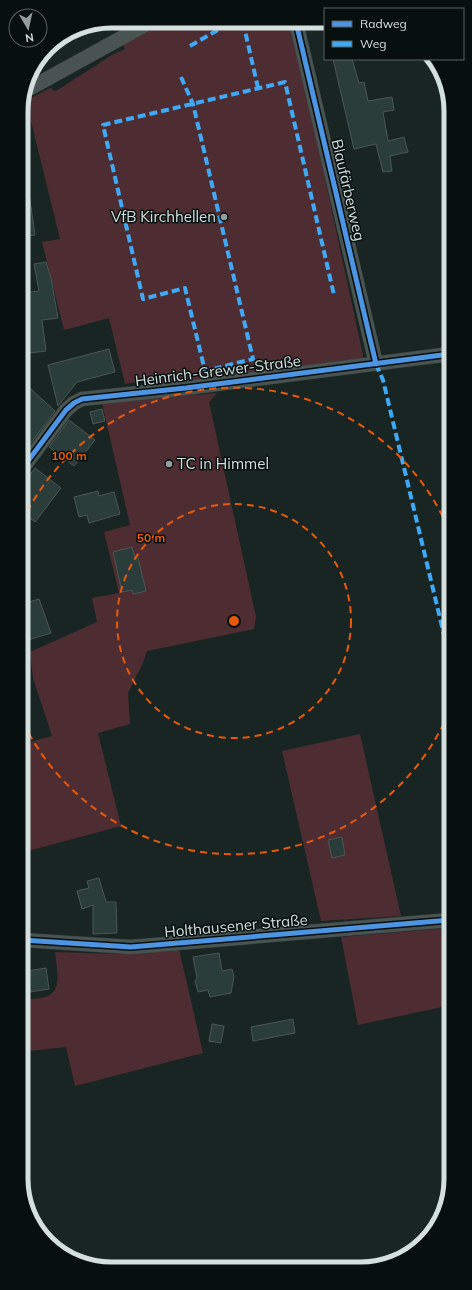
<svg xmlns="http://www.w3.org/2000/svg" width="472" height="1290" viewBox="0 0 472 1290" font-family="Mulish,sans-serif">
  <rect width="100%" height="100%" fill="#192522"/>
  <path fill="#4e2d32" d="M166,21L291,22L364,360L202,381L148,385L143,381L125,384L109,318L64,330L42,242L60,239L26,101L50,88L56,91L112,55L125,49L123,45Z
    M217,393L209,402L256,617L254,629L147,651L142,665L128,693L130,724L98,733L121,826L28,851L22,830V744L52,736L33,678L30,652L97,622L92,598L119,593L104,532L130,525L102,403Z
    M360,734L401,916L321,921L282,751Z
    M450,928L451,1005L358,1025L341,937Z
    M179,949L203,1053L75,1086L66,1047L30,1051L22,1000C30,999 40,999 48,996C63,989 56,965 55,952L119,954Z"/>
  <path fill="#2a3d3a" stroke="#4c5654" d="M333,59H352L359,83L364,82L368,101L392,97L394,110L383,112L388,141L404,137L408,152L390,156L392,171L383,172L376,144L354,149Z
    M29,193L35,235L21,237V194Z
    M46,262L51,278L58,318L42,320L46,351L22,354L21,293L39,291L34,264Z
    M109,349L115,372L77,382L58,406L48,365Z
    M22,381L55,411L22,455Z
    M102,409L105,421L93,424L90,412Z
    M69,420L95,440L74,466L49,447Z
    M35,468L61,488L35,522L22,512V490L28,483L25,481Z
    M98,491L99,496L114,492L120,514L89,523L87,515L79,517L74,497Z
    M132,547L135,558H138L146,591L133,594L132,590L122,592L113,552Z
    M39,599L51,633L25,641L22,633V604Z
    M342,837L345,855L332,858L328,840Z
    M99,878L106,902H116L117,933L93,934V905L82,909L77,891L89,888L87,881Z
    M219,953L222,971L232,969L234,977L231,993L210,997L208,990L198,992L195,981L197,978L193,957Z
    M46,968L49,989L30,992L27,971Z
    M293,1019L295,1033L253,1041L251,1027Z
    M212,1024L224,1026L221,1043L209,1041Z"/>
  <g fill="none" stroke-linecap="round" stroke-linejoin="round">
    <defs>
      <path id="street" d="M296,22L376,364
        M25,91L152,21
        M22,469L66,410L74,403L82,399L186,388L450,354
        M22,940L131,947L450,920"/>
    </defs>
    <use href="#street" stroke="#38423f" stroke-width="15"/>
    <use href="#street" stroke="#495452" stroke-width="14"/>
    <path stroke="#3fa9f5" stroke-width="4" stroke-dasharray="8 4" stroke-linecap="butt" d="M243,22L258,88
      M190,46L232,22
      M181,77L193,104L253,359L205,371L185,288L143,299L103,125L285,82L334,295
      M376,364L383,380L450,660"/>
    <defs>
      <path id="cycleway" d="M296,22L376,364
        M22,469L66,410L74,403L82,399L186,388L450,354
        M22,940L131,947L450,920"/>
    </defs>
    <use href="#cycleway" stroke="#07100f" stroke-width="8"/>
    <use href="#cycleway" stroke="#4d94e3" stroke-width="5"/>
  </g>
  <g fill="none" stroke="#e8590c" stroke-width="2" stroke-dasharray="7 5">
    <circle cx="234" cy="621" r="117"/>
    <path d="M449 712A234 234 0 0 1 23 722M22 522A234 234 0 0 1 449 530"/>
  </g>
  <g fill="#929f9c" stroke="#07100f" stroke-width="1.5">
    <circle cx="224" cy="217" r="4"/>
    <circle cx="169" cy="464" r="4"/>
  </g>
  <g text-anchor="middle" stroke-width="3" stroke-linejoin="round" paint-order="stroke">
    <g font-size="15" fill="#d3e0dd" stroke="#07100f">
      <text transform="translate(348 190) rotate(77)" y="5">Blaufärberweg</text>
      <text transform="translate(218 371) rotate(-7)" y="5">Heinrich-Grewer-Straße</text>
      <text transform="translate(236 926) rotate(-5)" y="5">Holthausener Straße</text>
    </g>
    <g font-size="15" fill="#d3e0dd" stroke="#07100f" text-anchor="end">
      <text x="216" y="222">VfB Kirchhellen</text>
      <text x="177" y="469" text-anchor="start">TC in Himmel</text>
    </g>
  </g>
  <path d="M0 0H472V1290H0ZM111 28H361A83 83 0 0 1 444 111V1179A83 83 0 0 1 361 1262H111A83 83 0 0 1 28 1179V111A83 83 0 0 1 111 28Z" fill="#07100f" fill-rule="evenodd"/>
  <path fill="none" stroke="#d3e0dd" stroke-width="5" d="M111 28H361A83 83 0 0 1 444 111V1179A83 83 0 0 1 361 1262H111A83 83 0 0 1 28 1179V111A83 83 0 0 1 111 28Z"/>
  <circle cx="234" cy="621" r="6" fill="#e8590c" stroke="#07100f" stroke-width="2"/>
  <g font-size="12" text-anchor="middle" font-weight="bold" fill="#e8590c" stroke="#07100f" stroke-width="3" stroke-linejoin="round" paint-order="stroke">
    <text x="69" y="460">100 m</text>
    <text x="151" y="542">50 m</text>
  </g>
  <rect x="324" y="8" width="140" height="52" fill="#07100f" stroke="#596361"/>
  <rect x="332" y="21" width="20" height="6" fill="#4d94e3" stroke="#596361"/>
  <text x="360" y="28" font-size="12" fill="#d3e0dd">Radweg</text>
  <rect x="332" y="41" width="20" height="6" fill="#3fa9f5" stroke="#596361"/>
  <text x="360" y="48" font-size="12" fill="#d3e0dd">Weg</text>
  <g transform="translate(28 28) rotate(171)"><circle r="19" fill="#07100f" stroke="#596361"/>
  <path d="M0-3L7 15L0 10L-7 15Z" fill="#929f9c"/>
  <text y="-6" font-size="11" font-weight="bold" text-anchor="middle" fill="#d3e0dd">N</text>
  </g>
</svg>
